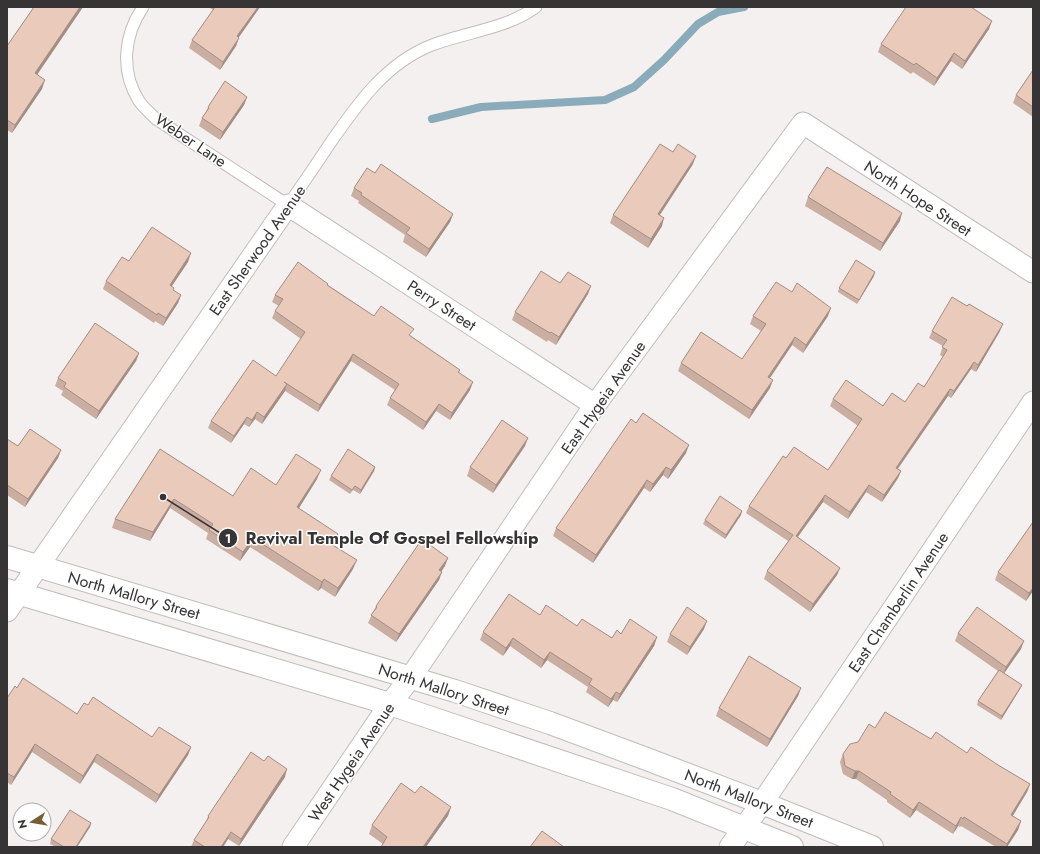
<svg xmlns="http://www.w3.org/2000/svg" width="1040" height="854" viewBox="0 0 1040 854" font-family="Jost,sans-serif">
  <rect width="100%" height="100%" fill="#f4f0ef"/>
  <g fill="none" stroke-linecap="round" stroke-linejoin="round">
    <path stroke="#8aacba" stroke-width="8" d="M432,119L481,107L605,100L634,87L664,60L698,24L718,12L744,7"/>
    <defs>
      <path id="service" d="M143,7C124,35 120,71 139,101C143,107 150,113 156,119L288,205C303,184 317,163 331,142C358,103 386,63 432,45C466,32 506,29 536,7"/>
      <path id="minor" d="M7,611L288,205L595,405
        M293,847L390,704L411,677L595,405L803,123L1033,272
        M730,847L762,803L1033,402"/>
      <path id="secondary" d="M7,557L455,691L550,723L644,758L762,803L872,847
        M7,590L390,704L672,799L792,847"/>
    </defs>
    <use href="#service" stroke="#c1bdbc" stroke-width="13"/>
    <use href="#minor" stroke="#c1bdbc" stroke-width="23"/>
    <use href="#secondary" stroke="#c1bdbc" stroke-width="24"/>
    <use href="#service" stroke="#fff" stroke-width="11"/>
    <use href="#minor" stroke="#fff" stroke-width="21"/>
    <use href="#secondary" stroke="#fff" stroke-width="22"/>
  </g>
  <path fill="#c9aea1" d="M34,7H83L37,75L42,89L12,133L7,130V46Z
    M211,7H260L239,37L236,46L220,70L189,48L192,40L213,10L210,8Z
    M989,29L962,69L951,61L934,86L913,72L911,74L878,52L881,44Z
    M1033,70V117L1013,103L1016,95Z
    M247,97L244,105L220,140L199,126L202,118L205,114L208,107Z
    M693,164L660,215L662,226L648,248L610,223L613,215Z
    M375,173L453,214L450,222L426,257L403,242L405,235L358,203L359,201L351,196L354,188Z
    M808,197L900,221L880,251L805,206Z
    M129,261L188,262L172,286L173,290L181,295L178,303L163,326L155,321L154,323L103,289L106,281Z
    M874,276L857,304L838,292L839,288Z
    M560,283L588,294L556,345L548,340L547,342L512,320L515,312Z
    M328,285L374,316L411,336L460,370L459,373L470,390L450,420L436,411L423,430L387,405L390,398L395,390L351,361L318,412L285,391L262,424L255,419L249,427L244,424L231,443L208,428L211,421L276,376L301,339L272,318L275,311L279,306L272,302L275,295Z
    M753,316H828L803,353L792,345L770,378V388L749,419L678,371L681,363L742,359L761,331L750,324Z
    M932,331H1000L976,372L971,369L951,398L948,396L898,469L901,471L898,478L882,502L866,492L848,519L823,502L798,537L840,568L837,575L810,612L764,579L767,571L788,541L746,513L749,506L786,458L828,470L858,426L830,406L833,399L883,406L905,402L924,387L943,357L940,355L943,346L929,338Z
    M139,353L136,361L96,419L61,395L63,391L55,386L58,378Z
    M7,439L18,446L61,450L58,458L25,507L7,495Z
    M525,446L493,493L467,476L470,467Z
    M160,449L233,496L276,485L317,479L299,508L335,543L333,545L353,569L335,597L321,588L318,591L250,547L240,561L206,539L208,533L170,508L150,541L112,528L115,519Z
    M686,453L668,479L663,475L650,492L644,488L593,563L553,536L556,528Z
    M375,467L374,471L360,494L353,490L350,494L329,480L331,476Z
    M741,515L725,539L703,524L705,520Z
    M445,566L441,571L439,580L396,642L368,623L376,606Z
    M998,572L1033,591L1026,601L995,580Z
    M540,615L577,626L612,638L621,634L657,637L654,646L617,702L613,700L608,707L586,692L588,687L547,660L541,668L510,646L503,656L480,640L483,632Z
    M704,629L687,655L667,642L670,634Z
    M958,633L1021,649L1004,673L1022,685L1020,689L1001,720L977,705L978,701L998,671L955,641Z
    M17,688L77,714L88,705L152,737L191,747L188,755L156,803L94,762L80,784L32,752L11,785L7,782V698Z
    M801,688L798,696L767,747L716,716L719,708Z
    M875,728L931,739L998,765L1030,784L1027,792L1012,816L1021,821L1018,830L1007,847H996L961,826L960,827L958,826L953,834L916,810L910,818L887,802V800L856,779H852L843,774L840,762L843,754Z
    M285,777L239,846L228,839L223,847H191L194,840L206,822L208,816Z
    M415,793L448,816L383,844L369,834L372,825Z
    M91,823L90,827L77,847H56L50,844L51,839Z"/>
  <path fill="#a48d83" d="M80,7H83L32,82L35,73Z
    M258,7H260L234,44L237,36Z
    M992,21L989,29L962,69L965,61Z
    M239,38L236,46L220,70L223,62Z
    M954,53L951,61L934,86L937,78Z
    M45,80L42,89L12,133L15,125Z
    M247,97L244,105L220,140L223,132Z
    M696,156L693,164L655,222L658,214Z
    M902,213L900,221L880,251L883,243Z
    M453,214L450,222L426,257L429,249Z
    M664,218L662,226L648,248L651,239Z
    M191,253L188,262L167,293L170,285Z
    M875,272L874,276L857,304L859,300Z
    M591,286L588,294L556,345L559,337Z
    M181,295L178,303L163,326L166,318Z
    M831,308L828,316L803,353L806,345Z
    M1003,324L1000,331L976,372L978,365Z
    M795,337L792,345L765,385L768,377Z
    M139,353L136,361L96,419L99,411Z
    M353,354L351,361L318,412L320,405Z
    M974,362L971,369L951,398L954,391Z
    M773,380L770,388L749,419L752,410Z
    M473,382L470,390L450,420L452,413Z
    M287,384L285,391L262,424L264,417Z
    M950,389L948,396L893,475L896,468Z
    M439,404L436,411L423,430L426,422Z
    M257,412L255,419L249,427L252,420Z
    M247,417L244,424L231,443L234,436Z
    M528,438L525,446L493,493L496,485Z
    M689,445L686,453L668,479L671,470Z
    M61,450L58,458L25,507L28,499Z
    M375,467L374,471L360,494L361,490Z
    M666,467L663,475L650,492L653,484Z
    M321,470L317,479L294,516L297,507Z
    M901,471L898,478L882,502L884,495Z
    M647,480L644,488L593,563L596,555Z
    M869,485L866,492L848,519L850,512Z
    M825,495L823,502L793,543L796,536Z
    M174,499L170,508L150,541L153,532Z
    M742,511L741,515L725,539L726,535Z
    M338,534L335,543L328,553L331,544Z
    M253,538L250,547L240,561L243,552Z
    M448,558L445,566L437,578L439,570Z
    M357,560L353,569L335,597L338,588Z
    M840,568L837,575L810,612L813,604Z
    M442,572L439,580L396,642L399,634Z
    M324,579L321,588L318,591L322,582Z
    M1033,588V591L1026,601L1029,593Z
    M707,621L704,629L687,655L690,647Z
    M657,637L654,646L617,702L620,694Z
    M513,638L510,646L503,656L506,648Z
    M1024,641L1021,649L1003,675L1006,667Z
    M550,652L547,660L541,668L544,660Z
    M1022,685L1020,689L1001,720L1002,716Z
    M801,688L798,696L767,747L770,739Z
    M616,692L613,700L608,707L611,699Z
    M35,744L32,752L11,785L14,777Z
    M191,747L188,755L156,803L159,795Z
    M97,754L94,762L80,784L83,776Z
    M287,769L285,777L239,846L241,839Z
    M855,771H859L856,779H852Z
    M1030,784L1027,792L1008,824L1011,815Z
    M919,802L916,810L910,818L913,810Z
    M451,807L448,816L426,847H423Z
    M961,817L958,826L953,834L956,826Z
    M1021,821L1018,830L1007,847H1006L1007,844Z
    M91,823L90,827L77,847H76Z
    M231,832L228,839L223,847H221Z"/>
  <path fill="#eacabb" stroke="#a48d83" d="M34,7H80L35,73L45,80L15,125L7,120V46Z
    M215,7H258L237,36L239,38L223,62L192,40Z
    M906,7H971L992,21L965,61L954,53L937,78L916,63L914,65L881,44Z
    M1033,70V107L1016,95Z
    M225,81L247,97L223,132L202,118L209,108L208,107Z
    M660,144L673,152L678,144L696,156L658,214L664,218L651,239L613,215Z
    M381,164L453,214L429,249L406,233L410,228L361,195L362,193L354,188L367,168L375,173Z
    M827,167L902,213L883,243L808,197Z
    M152,227L191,253L170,285L174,288L173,290L181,295L166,318L158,313L157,315L106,281L122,257L129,261Z
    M856,260L875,272L859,300L839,288Z
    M298,262L328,284L327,285L374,316L381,306L414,329L409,335L460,370L458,372L473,382L452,413L439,404L426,422L390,398L399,384L353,354L320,405L284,382L287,384L264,417L257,412L252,420L247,417L234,436L211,421L253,360L276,376L305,332L275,311L283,299L275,295Z
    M541,271L560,283L568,272L591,286L559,337L551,332L550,333L515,312Z
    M776,282L792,292L797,283L831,308L806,345L795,337L768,377L773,380L752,410L681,363L701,332L742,359L766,324L753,316Z
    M952,297L967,306L969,304L1003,324L978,365L974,362L954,391L950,389L896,468L901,471L884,495L869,485L850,512L825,495L796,536L840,568L813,604L767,571L793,535L749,506L783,456L786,458L794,447L828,470L862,419L833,399L846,380L883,406L892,393L905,402L918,383L924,387L947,350L942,347L947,340L932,331Z
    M95,323L139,353L99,411L64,387L66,383L58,378Z
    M643,413L689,445L671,470L666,467L653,484L647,480L596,555L556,528L631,419L636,423Z
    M502,420L528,438L496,485L470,467Z
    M30,429L61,450L28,499L7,485V439L18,446Z
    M160,449L233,496L251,468L276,485L296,454L321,470L297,507L338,534L331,544L357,560L338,588L324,579L322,582L253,538L243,552L209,530L213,524L174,499L153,532L115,519Z
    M348,449L375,467L361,490L355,486L352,490L331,476Z
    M720,496L742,511L726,535L705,520Z
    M1033,522V588L1029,593L998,572Z
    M422,539L448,558L439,570L442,572L399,634L371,615L377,607L376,606Z
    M509,594L540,615L546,605L577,626L582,619L612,638L617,630L621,634L630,619L657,637L620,694L616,692L611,699L589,684L592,679L550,652L544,660L513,638L506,648L483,632Z
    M687,607L707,621L690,647L670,634Z
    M977,607L1024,641L1006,667L958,633Z
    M749,656L801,688L770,739L719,708Z
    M999,670L1022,685L1002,716L978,701Z
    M23,678L77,714L84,703L88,705L93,697L152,737L159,727L191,747L159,795L97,754L83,776L35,744L14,777L7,773V698L15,686L17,688Z
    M885,712L931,739L936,732L967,753L971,747L998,765L1030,784L1011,815L1021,821L1007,844L964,817L963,819L961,817L956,826L919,802L913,810L890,794L891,792L859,771H855L845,766L843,754L850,744L858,742L869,724L875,728Z
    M251,752L264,761L268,756L287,769L241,839L231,832L221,847H205L194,840L209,817L208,816Z
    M401,783L415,793L421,786L451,807L423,847H381L387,837L372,825Z
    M70,810L91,823L76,847H64L51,839Z
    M542,831L564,847H530Z"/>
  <g text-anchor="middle" stroke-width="3" stroke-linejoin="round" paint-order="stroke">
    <g font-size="16" fill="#363434" stroke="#fefefe">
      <text transform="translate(191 140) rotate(34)" y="6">Weber Lane</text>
      <text transform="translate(918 198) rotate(33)" y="6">North Hope Street</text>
      <text transform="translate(257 250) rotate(-55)" y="6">East Sherwood Avenue</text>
      <text transform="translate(442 305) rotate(33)" y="6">Perry Street</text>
      <text transform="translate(603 397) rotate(-55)" y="6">East Hygeia Avenue</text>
      <text transform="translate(134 595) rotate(16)" y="6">North Mallory Street</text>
      <text transform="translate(898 602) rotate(-56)" y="6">East Chamberlin Avenue</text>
      <text transform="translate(444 689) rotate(18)" y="6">North Mallory Street</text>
      <text transform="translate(351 762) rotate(-56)" y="6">West Hygeia Avenue</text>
      <text transform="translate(749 798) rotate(21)" y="6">North Mallory Street</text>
    </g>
  </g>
  <path fill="none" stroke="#363434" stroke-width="1.5" d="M163 497L228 538"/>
  <g fill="#363434" stroke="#fefefe" stroke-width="1.5">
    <circle cx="163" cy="497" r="4"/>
    <circle cx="228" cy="538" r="10"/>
  </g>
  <g font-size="12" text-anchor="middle" font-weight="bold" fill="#fff">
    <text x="228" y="543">1</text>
  </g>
  <g font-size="17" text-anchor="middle" font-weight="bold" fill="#363434" stroke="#fefefe" stroke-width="3" stroke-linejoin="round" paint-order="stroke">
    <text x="392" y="544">Revival Temple Of Gospel Fellowship</text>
  </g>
  <rect width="1040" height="854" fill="none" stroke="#363434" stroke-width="16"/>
  <g transform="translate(32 822) rotate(258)"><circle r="19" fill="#fefefe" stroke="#aeadad"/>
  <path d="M0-3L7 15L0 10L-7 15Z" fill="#775d2f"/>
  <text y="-6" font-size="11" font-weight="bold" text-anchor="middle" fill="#363434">N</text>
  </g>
</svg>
